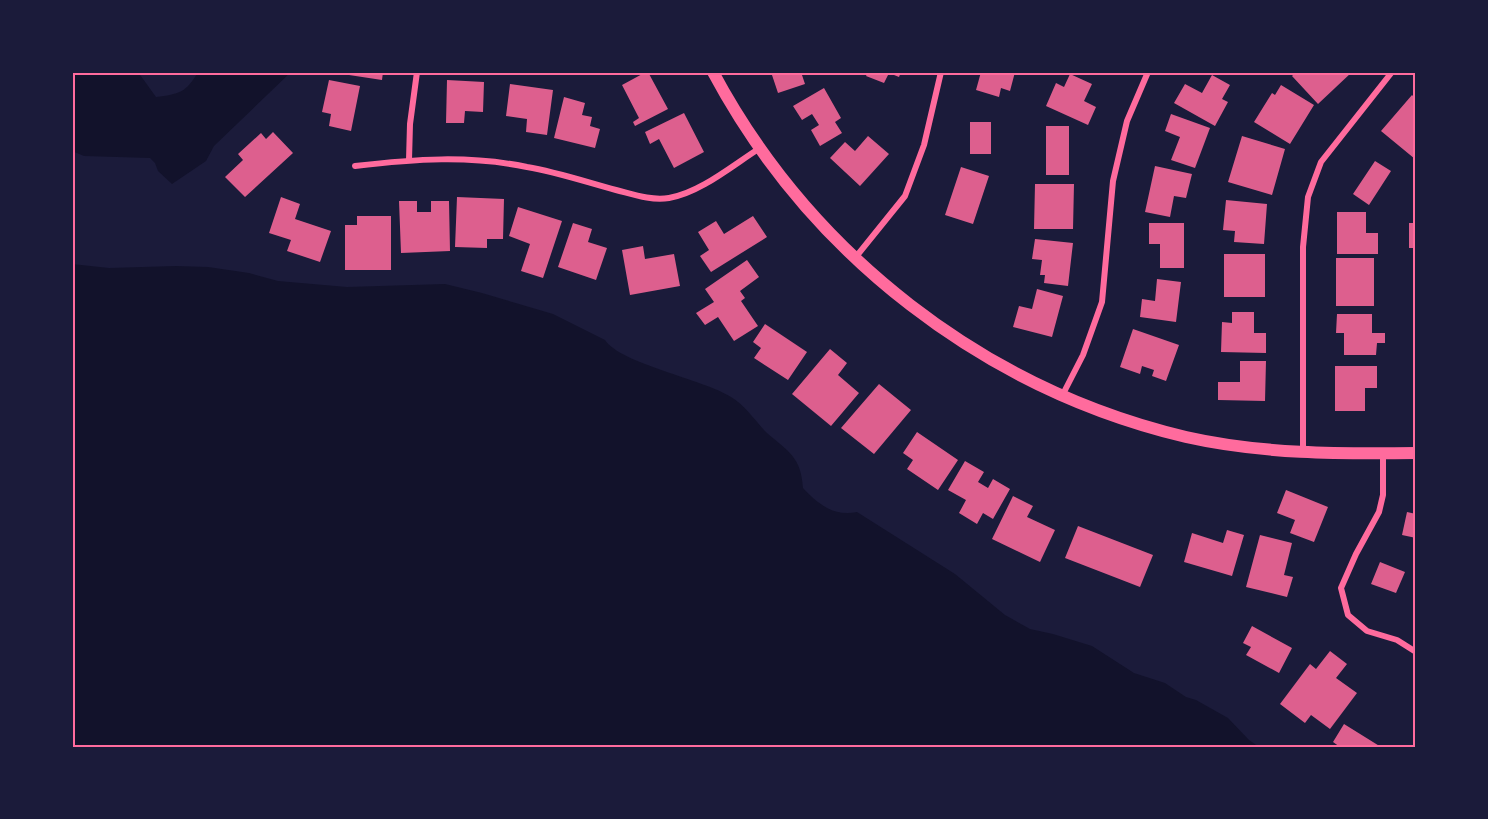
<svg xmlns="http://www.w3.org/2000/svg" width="1488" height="819" viewBox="0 0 1488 819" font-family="'Varela Round',sans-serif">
  <rect width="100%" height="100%" fill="#1b1b3a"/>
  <path fill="#12122b" d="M72,72H138L156,97C179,94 186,93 198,72H291L214,146L206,161L172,184L158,171L155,163L150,158L84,156L72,151Z
    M72,264L109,268L176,266L208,267L249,273L278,281L347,287L445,284L482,293L553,314L605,340C621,364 703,379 731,397C746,406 755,421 767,433C789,452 801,457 803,488C818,504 834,517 857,512L955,574L1005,615L1030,629L1053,634L1092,646L1134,673L1165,683L1186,697L1196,700L1228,718L1249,740L1259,747H72Z"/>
  <path fill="#dd5f8e" d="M350,72H383L382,80L349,75Z
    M646,72H648L668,109L635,126L633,122L639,118L622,85Z
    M771,72H801L805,84L778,93Z
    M868,72H901L899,77L889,73L884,83L866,76Z
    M981,72H1015L1010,91L1001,88L999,97L976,90Z
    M1296,72H1352L1318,104L1292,76Z
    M1070,74L1092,84L1084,101L1096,107L1088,125L1046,106L1056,83L1064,87Z
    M1212,75L1230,85L1222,99L1228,102L1215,126L1174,103L1185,84L1202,93Z
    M329,80L360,86L351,131L329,126L331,114L322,112Z
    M447,80L484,82L483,112L465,111L464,123H446Z
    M510,84L553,90L547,135L526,132L527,119L506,116Z
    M1281,85L1314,105L1290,144L1254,122L1272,93L1275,95Z
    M824,88L841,118L835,122L842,133L820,146L811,130L819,125L812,114L802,120L793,106Z
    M1412,95L1416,99L1415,159L1381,131Z
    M564,97L585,103L582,115L592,117L590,126L600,129L595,148L554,138Z
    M684,113L704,152L674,168L659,139L650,144L645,132Z
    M1171,114L1210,128L1195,168L1171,160L1180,137L1165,131Z
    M970,122H991V154H970Z
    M1046,126H1069V175H1046Z
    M273,132L293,153L245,197L225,177L243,160L238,154L261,133L266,139Z
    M868,136L889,154L860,186L830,158L845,142L855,151Z
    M1242,136L1285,149L1272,195L1228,182Z
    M1375,161L1391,171L1369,205L1353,194Z
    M1155,166L1192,174L1186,198L1174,196L1170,217L1145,212Z
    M961,167L989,176L973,224L945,215Z
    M1035,184H1074L1073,229H1034Z
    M281,197L300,204L295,219L331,231L320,262L287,251L291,240L269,233Z
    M457,197L504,199L503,239H487V248L455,247Z
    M1226,200L1267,204L1264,244L1234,242L1235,231L1223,230Z
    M399,201H417V212H431V201H449L450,251L401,253Z
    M518,207L562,221L543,278L521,271L530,244L509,236Z
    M1337,212H1366V233H1378V254H1337Z
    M357,216H391V270H345V225H357Z
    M753,216L767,237L711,272L700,256L709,250L698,232L716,221L724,234Z
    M573,223L592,229L588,242L607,248L596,280L558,267Z
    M1149,223H1184V268H1160V244H1149Z
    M1409,223H1416V248H1409Z
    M1035,239L1073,243L1068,286L1044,283L1045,275H1040L1042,260L1032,259Z
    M643,246L645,259L674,254L680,286L630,295L622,250Z
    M1224,254H1265V297H1224Z
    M1336,258H1374V306H1336Z
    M747,260L759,277L740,291L745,298L741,301L758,326L734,341L718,317L705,325L696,313L714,302L705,289Z
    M1157,279L1181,282L1176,322L1140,317L1142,299L1155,301Z
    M1037,289L1063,296L1052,337L1013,327L1019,306L1032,309Z
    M1232,312H1254V333H1266V353L1221,352L1222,322L1232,323Z
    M1337,314H1372V333H1385V343H1377L1376,355H1344V333H1336Z
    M765,324L807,352L788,380L754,358L761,348L753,342Z
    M1133,329L1179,345L1166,381L1152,376L1154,370L1142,366L1140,374L1120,367Z
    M830,349L847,363L838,375L859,393L831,426L792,394Z
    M1240,361H1266L1265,401L1218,400V382H1240Z
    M1335,366H1377V388H1365V411H1335Z
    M879,384L911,410L874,454L841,428Z
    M917,432L958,460L938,490L907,469L913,460L903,453Z
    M965,461L984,472L978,482L988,488L993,479L1010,489L993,519L983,513L977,524L959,513L966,500L948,490Z
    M1286,490L1328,507L1314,542L1290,533L1295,520L1277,513Z
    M1013,496L1033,506L1027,517L1055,530L1040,562L992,539Z
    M1407,512L1416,514V538L1402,535Z
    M1078,526L1153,555L1140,587L1065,558Z
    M1227,530L1244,535L1232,576L1184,562L1192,533L1223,543Z
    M1260,535L1292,543L1284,575L1293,577L1287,597L1246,587Z
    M1380,562L1405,572L1396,593L1371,584Z
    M1252,626L1292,648L1279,673L1246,655L1251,647L1243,643Z
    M1330,651L1347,664L1336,678L1357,693L1330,729L1311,715L1305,723L1280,704L1310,664L1316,669Z
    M1344,724L1381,747H1340L1333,742Z"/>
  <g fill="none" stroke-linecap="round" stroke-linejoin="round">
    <path stroke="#ff6b9d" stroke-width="6" d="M409,160L410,124L417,72
      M355,166C414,159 469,155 527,167C557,172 586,182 616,190C632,194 651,201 669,198C700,193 733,165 760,148
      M855,258L905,196L924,145L941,72
      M1062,396L1083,355L1102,302L1113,181L1127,121L1148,72
      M1303,452V247L1308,197L1321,162L1392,72
      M1383,454V495L1379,512L1356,554L1341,588L1348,615L1367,631L1397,640L1416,652"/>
    <path stroke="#ff6b9d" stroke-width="12" d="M713,72C811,255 984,389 1186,437C1261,454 1339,454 1416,453"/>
  </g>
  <rect width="1488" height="819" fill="none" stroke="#1b1b3a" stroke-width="147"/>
  <rect x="74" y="74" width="1340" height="672" fill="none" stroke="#ff6b9d" stroke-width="2"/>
</svg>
